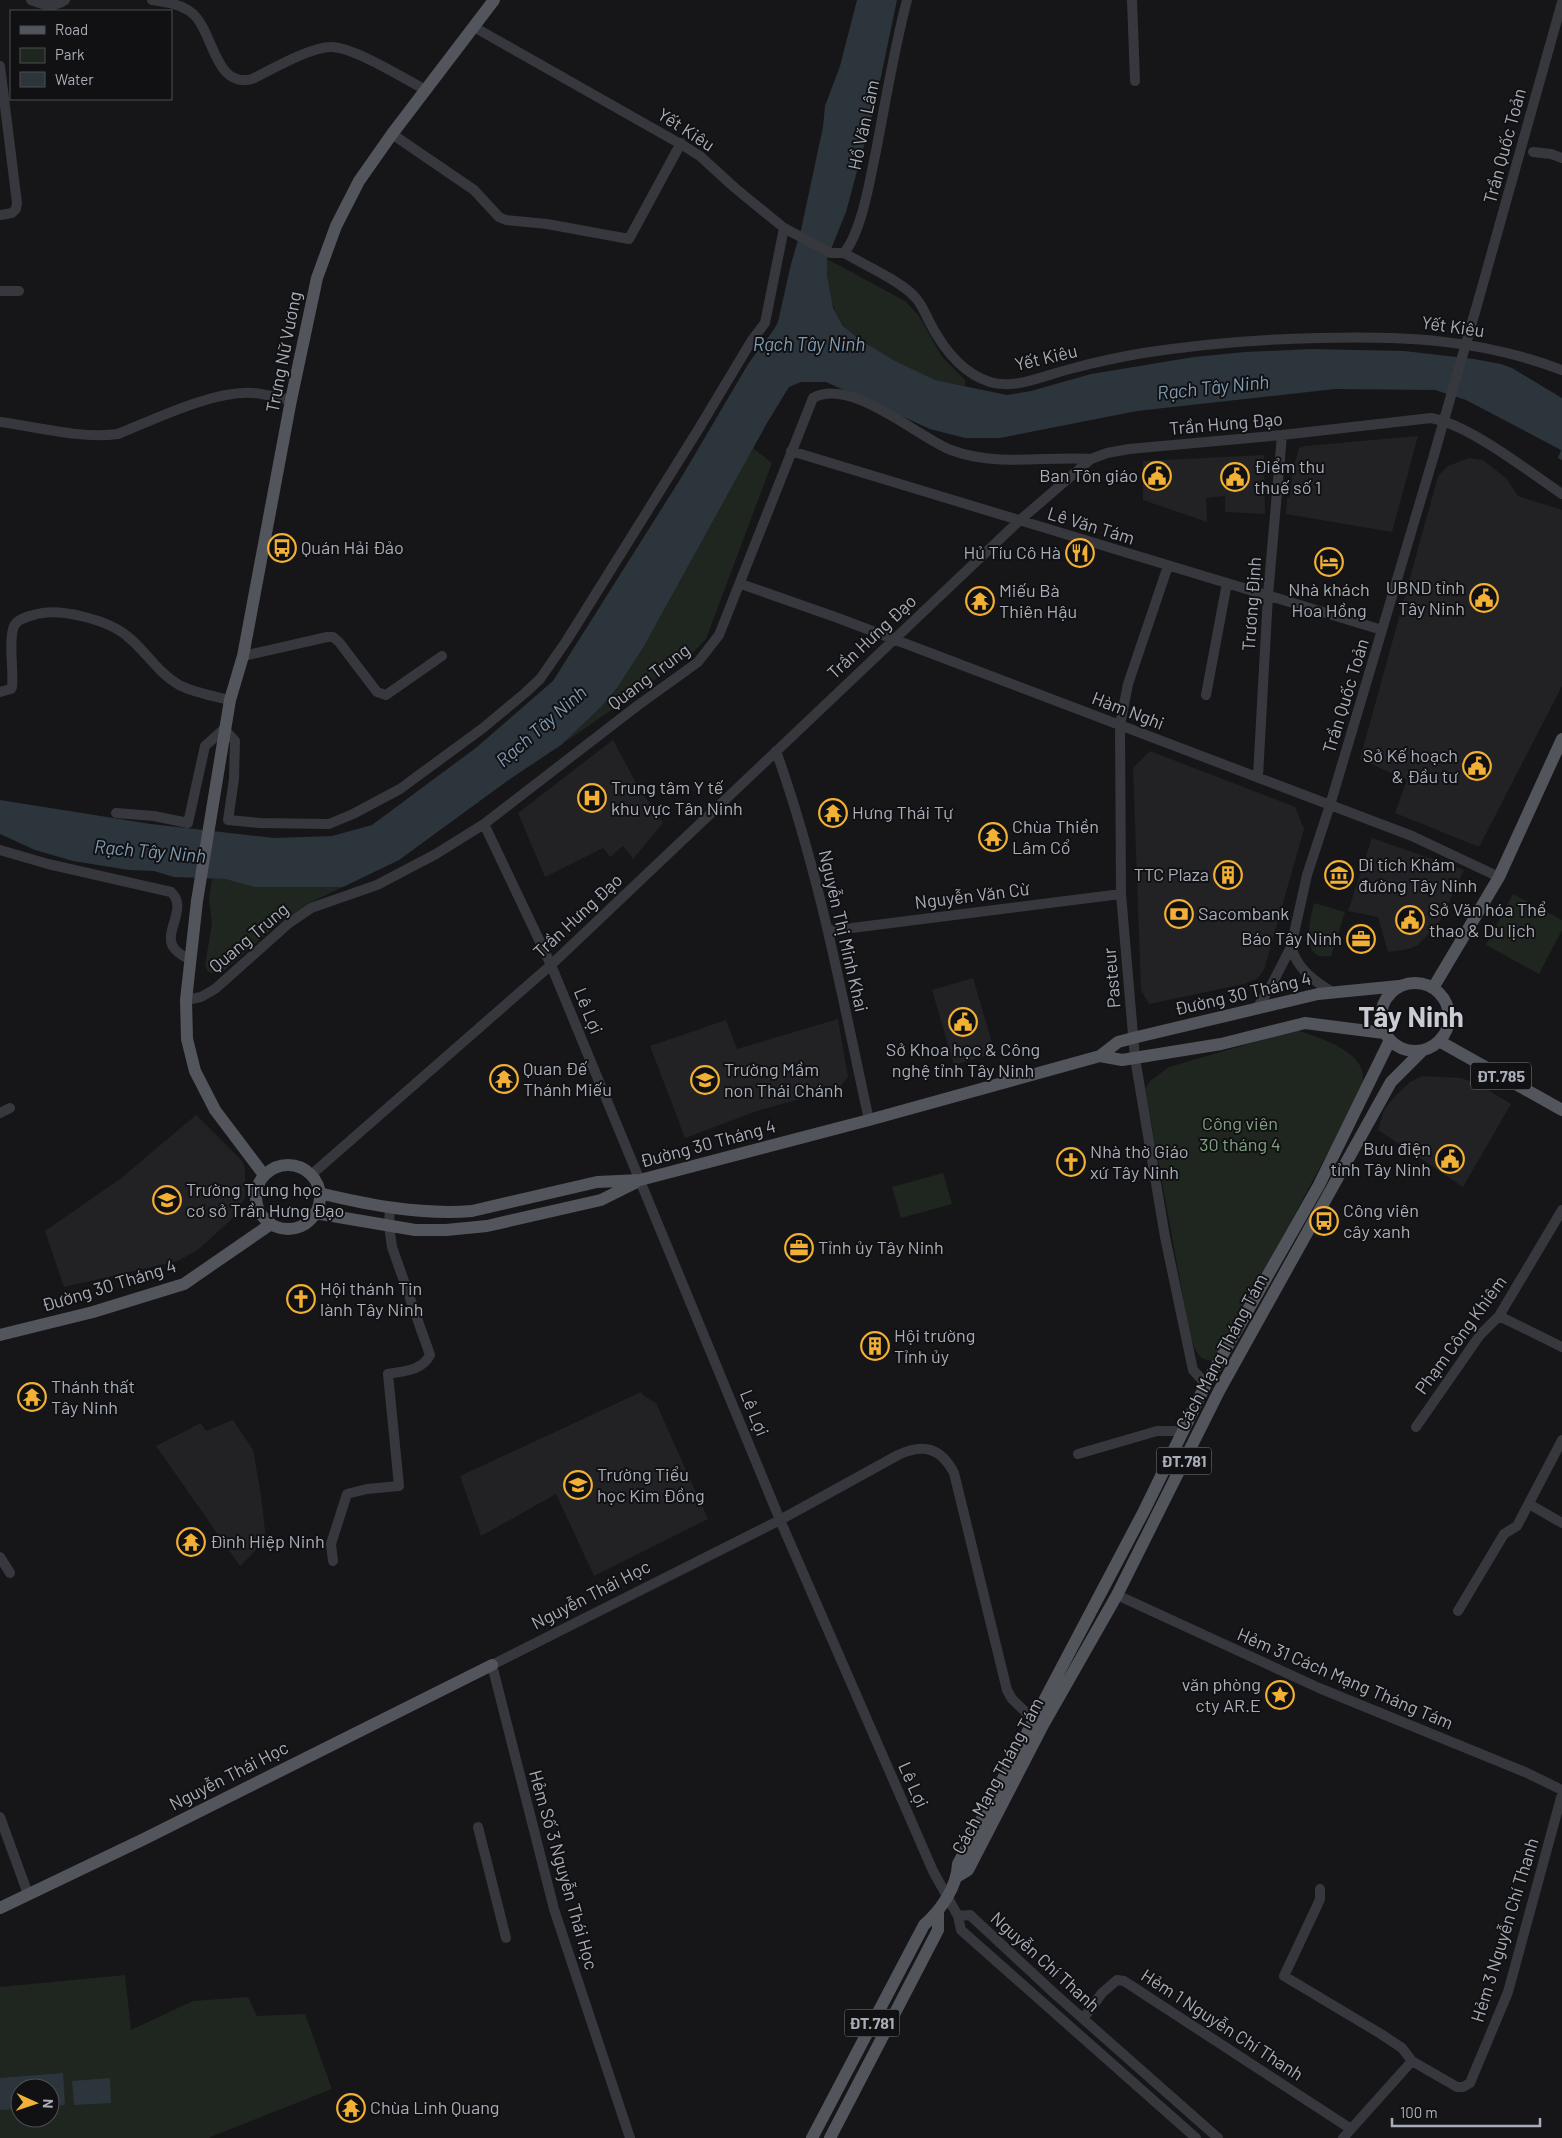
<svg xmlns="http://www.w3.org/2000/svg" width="1562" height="2138" viewBox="0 0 1562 2138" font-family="Barlow,sans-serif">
  <rect width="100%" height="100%" fill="#161618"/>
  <path fill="#222225" d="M1418,436L1392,532L1286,514L1287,498L1290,497L1292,474L1299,448L1305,446Z
    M1264,455L1265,514L1225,512V496L1206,498L1207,522L1143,500V461Z
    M1469,458L1483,460L1506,478L1518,496L1562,510V686L1479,847L1395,813L1407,780L1360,759L1438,476L1448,466Z
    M613,740L636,783L663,823L633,859L623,846L610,857L603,848L545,877L518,813Z
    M1150,751L1295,807L1304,829L1264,970L1257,979L1244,984L1149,1004L1141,990L1133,768Z
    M1372,838L1464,870L1439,923L1418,945L1409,949L1388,952L1378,917L1348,911Z
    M973,978L995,1053L954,1065L932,990Z
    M838,1019L848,1077L839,1088L757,1111L685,1138L650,1046L726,1020L737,1049Z
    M1422,1076L1461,1078L1478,1084L1511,1104L1463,1187L1378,1130L1384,1110L1393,1098L1410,1082Z
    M196,1115L242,1161L245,1168V1197L235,1216L199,1249L178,1261L64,1287L45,1231L120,1179Z
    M641,1392L644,1396L656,1403L708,1519L594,1576L556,1494L481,1536L460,1476Z
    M233,1420L253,1450L261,1495L266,1540L240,1566L156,1446L201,1423L206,1431Z"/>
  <path fill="#1e261f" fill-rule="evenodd" d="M827,259L905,301L919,316L942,357L965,380V386C955,384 945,383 935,380C912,373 856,344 843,325C829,306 826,281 827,259Z
    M753,448L772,463L706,639L692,654L561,745L601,707L617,688L643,648Z
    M212,879H225L254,887H343L307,904L279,923L220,974L208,972L205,965L212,924L209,899Z
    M1513,894L1562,920V930L1539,974L1486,945Z
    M1314,903L1345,912L1331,956C1328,956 1323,957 1319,956C1302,950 1311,915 1314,903Z
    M1296,1030C1318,1037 1367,1051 1363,1081C1363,1086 1360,1091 1358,1096L1226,1343L1212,1360C1197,1361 1194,1347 1190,1335L1145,1089L1150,1081L1169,1067Z
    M943,1173L952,1204L901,1218L892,1187Z
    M125,1975L131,2030L193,2001L248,1997L257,2016L305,2014L332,2089L208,2138H0V1987ZM20,2088H50V2118H20Z"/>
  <path fill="#2c353c" d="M857,0H897L875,105L846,212L827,259V275L833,308L843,326L860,340L895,361L935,380L1007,395L1031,391L1091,374L1194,357L1245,352L1312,349L1404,351L1474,359L1501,364L1512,368L1562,398V460L1558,458L1561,450L1466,400L1435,390L1335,389L1137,411L1000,438H965L930,429L826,382H801L789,387L767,423L643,648L617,688L601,707L561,745L510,779L399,860L343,887H254L225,879L174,877L154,871L129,870L73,861L35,850L0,834V800L151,824L274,838L332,836L372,825L477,747L553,681L681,478L747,366C756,351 770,338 778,322L791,264L801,230L823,127L825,106L840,66Z
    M63,2073L65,2105L50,2106V2088H20V2109L0,2110V2078Z
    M110,2078L111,2103L74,2105L72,2081Z"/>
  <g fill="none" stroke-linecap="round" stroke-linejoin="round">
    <path stroke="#37383d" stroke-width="10" d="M31,0C44,5 53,8 65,0
      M152,0C165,2 181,4 192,13C214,31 214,89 252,79C271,70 310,47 331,47C354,47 403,78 426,90
      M1132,0L1135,81
      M474,27L684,146L700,156L735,188L784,228L831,253H844C863,264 900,281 914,296C922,304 925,313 930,323C943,348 961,373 990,382C1016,390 1048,374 1074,368C1096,362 1120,357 1143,353C1201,344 1260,339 1319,338C1405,336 1480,339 1562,370
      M0,66L17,203L16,209L12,213L0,215
      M392,134L474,190L499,217L506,220L547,224L629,239L681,143
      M1533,152L1551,154L1562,158
      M844,253C862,231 870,179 876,151C886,100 894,49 907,0
      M0,291H19
      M1479,298L1562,2
      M0,422C38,427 80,439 118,434C155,419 214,390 253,393C266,394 279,398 291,400
      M791,451L1382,630
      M1168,566L1128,684L1120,725L1121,894L1135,1058L1165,1237L1193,1370L1206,1384
      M741,584L838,618L1412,836L1499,877
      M243,656L327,637H333L339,642L377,692L386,695L442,656
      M0,692L11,689L12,687C14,670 8,641 14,626C18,618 29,616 37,614C61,608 108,620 127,636C146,651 157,672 179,685C195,693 213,696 230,700
      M1206,695L1227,583
      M776,751C819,871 842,996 869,1120
      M1258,776L1268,595L1282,435
      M116,813L154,816L188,823L205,746L224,729L235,741L234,779L228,820L260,823L329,824L353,814L400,789L483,728L525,693L540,679L567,640L698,430L752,340L765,323L784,228
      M484,824L551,965L780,1520L933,1871L958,1916L961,1930L1196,2138
      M0,850L48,864L171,892C189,908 162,933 174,948C177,953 185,957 190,960
      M828,931L1121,894
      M1291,947C1298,970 1314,981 1334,993
      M186,1000L201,997L215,989L289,923L311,908L377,885L436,854L484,824L637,706L698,662L719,635L813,398C851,377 916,436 951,450C996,467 1044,456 1091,459
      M1257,1008L1271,986L1291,947L1307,875L1330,805L1434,455
      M0,1113L10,1108
      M311,1175L551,965L1019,521L1091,459L1107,453L1129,449L1282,435L1431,418C1470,425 1528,471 1562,494
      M1499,1316L1562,1347
      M1416,1427L1480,1335L1499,1316L1562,1210
      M1078,1454L1157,1431H1183
      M1529,1504L1562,1523
      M0,1557L10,1573
      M333,1561L331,1544L347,1494L367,1489L399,1486L388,1374C403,1371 422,1371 430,1355L392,1247L389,1226L390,1207
      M1117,1595L1319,1688L1525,1772L1562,1790
      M1458,1611L1504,1534L1517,1526L1562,1440
      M0,1817L28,1894
      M478,1827L506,1938
      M1320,1889V1899L1316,1908L1284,1976L1381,2034L1402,2048L1412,2061L1457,2087H1463L1470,2083L1508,1992L1562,1794
      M958,1916L970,1915L1055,1994L1218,2138
      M1083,2019L1102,1993L1117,1980L1124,1981L1351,2129
      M630,2138L554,1909L492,1665L780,1520L898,1455C924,1443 941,1448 954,1473L1007,1690L1012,1699L1034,1720
      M1343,2138L1412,2061"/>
    <path stroke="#53555c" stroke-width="12" d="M1381 1017a34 34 0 1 1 68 0a34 34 0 1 1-68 0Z
      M1433,988L1499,877L1562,739
      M1439,1041L1562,1110
      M1100,1056L1122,1060L1221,1044L1305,1023L1384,1033
      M256 1197a32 32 0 1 1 64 0a32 32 0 1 1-64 0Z
      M264,1175L215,1110L195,1071L187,1039L186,1000L197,901L230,700L243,656L291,400L317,278L336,226L359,181L392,134L494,0
      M319,1193C369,1205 420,1215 472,1211L597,1182L640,1180L869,1120L1100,1056L1118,1042L1133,1038L1318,994L1399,986
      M315,1213L415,1230H446L487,1226L601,1200L635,1183
      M0,1335L93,1312L184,1284L271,1224
      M958,1876L968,1870L1043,1725L1117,1595L1219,1391L1391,1082L1422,1051
      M0,1908L144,1839L492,1665
      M812,2138L924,1925C941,1910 957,1887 958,1864L1144,1511L1206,1384L1319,1185L1390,1040
      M830,2138L938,1930V1913"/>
    <path stroke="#37383d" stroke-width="10" d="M1434,455L1479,298"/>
  </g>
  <defs>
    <symbol id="civic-ring" viewBox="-11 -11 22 22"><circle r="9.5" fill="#111113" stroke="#f2b134" stroke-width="1.5"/><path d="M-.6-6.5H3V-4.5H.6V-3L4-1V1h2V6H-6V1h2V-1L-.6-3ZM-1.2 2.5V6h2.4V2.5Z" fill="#f2b134"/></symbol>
    <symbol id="bus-ring" viewBox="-11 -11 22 22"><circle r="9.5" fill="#111113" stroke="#f2b134" stroke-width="1.5"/><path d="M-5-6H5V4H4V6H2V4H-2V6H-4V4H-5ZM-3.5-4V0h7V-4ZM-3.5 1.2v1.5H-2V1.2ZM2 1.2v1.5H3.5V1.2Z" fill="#f2b134"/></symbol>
    <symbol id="restaurant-ring" viewBox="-11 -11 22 22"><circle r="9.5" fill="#111113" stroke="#f2b134" stroke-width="1.5"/><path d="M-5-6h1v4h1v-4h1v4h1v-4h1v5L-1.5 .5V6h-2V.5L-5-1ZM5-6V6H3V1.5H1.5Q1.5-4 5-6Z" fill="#f2b134"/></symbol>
    <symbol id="hotel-ring" viewBox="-11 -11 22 22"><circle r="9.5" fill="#111113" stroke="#f2b134" stroke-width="1.5"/><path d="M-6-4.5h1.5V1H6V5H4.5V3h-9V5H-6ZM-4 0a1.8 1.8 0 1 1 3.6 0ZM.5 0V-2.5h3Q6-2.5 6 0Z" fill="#f2b134"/></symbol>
    <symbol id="temple-ring" viewBox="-11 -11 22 22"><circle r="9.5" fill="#111113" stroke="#f2b134" stroke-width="1.5"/><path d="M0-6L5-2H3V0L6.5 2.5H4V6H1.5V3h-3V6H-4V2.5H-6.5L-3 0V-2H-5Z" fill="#f2b134"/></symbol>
    <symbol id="hospital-ring" viewBox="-11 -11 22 22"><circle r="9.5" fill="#111113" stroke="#f2b134" stroke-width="1.5"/><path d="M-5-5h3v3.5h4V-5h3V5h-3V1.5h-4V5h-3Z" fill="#f2b134"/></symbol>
    <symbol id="building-ring" viewBox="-11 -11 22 22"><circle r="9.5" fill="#111113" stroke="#f2b134" stroke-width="1.5"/><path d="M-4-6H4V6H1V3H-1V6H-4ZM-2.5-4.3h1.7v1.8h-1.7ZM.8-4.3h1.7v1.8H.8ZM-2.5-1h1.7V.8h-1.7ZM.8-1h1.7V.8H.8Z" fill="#f2b134"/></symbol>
    <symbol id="museum-ring" viewBox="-11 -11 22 22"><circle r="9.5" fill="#111113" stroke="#f2b134" stroke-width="1.5"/><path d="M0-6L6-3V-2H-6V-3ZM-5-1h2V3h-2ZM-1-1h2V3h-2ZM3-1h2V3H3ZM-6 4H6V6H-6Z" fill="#f2b134"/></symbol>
    <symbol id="bank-ring" viewBox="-11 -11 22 22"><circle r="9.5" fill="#111113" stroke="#f2b134" stroke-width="1.5"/><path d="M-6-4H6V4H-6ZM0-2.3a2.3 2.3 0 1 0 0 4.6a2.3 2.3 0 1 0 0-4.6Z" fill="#f2b134"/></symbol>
    <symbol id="office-ring" viewBox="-11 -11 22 22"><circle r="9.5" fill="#111113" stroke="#f2b134" stroke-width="1.5"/><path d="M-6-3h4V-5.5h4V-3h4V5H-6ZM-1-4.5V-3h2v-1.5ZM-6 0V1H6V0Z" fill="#f2b134"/></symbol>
    <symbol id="school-ring" viewBox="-11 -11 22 22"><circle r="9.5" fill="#111113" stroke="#f2b134" stroke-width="1.5"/><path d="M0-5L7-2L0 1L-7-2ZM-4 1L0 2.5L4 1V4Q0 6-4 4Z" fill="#f2b134"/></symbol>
    <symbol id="church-ring" viewBox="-11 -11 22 22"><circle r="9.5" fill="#111113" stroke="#f2b134" stroke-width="1.5"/><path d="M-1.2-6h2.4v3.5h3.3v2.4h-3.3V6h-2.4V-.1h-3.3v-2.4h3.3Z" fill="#f2b134"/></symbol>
    <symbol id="sight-ring" viewBox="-11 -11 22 22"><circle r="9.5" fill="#111113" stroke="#f2b134" stroke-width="1.5"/><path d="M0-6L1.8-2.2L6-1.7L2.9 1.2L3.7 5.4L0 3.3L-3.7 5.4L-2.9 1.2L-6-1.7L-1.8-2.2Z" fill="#f2b134"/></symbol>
  </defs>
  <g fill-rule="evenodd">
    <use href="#civic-ring" x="1141" y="460" width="32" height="32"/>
    <use href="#civic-ring" x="1219" y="461" width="32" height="32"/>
    <use href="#bus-ring" x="266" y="532" width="32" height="32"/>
    <use href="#restaurant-ring" x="1064" y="537" width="32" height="32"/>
    <use href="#hotel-ring" x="1313" y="546" width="32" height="32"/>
    <use href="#civic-ring" x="1468" y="582" width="32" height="32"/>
    <use href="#temple-ring" x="964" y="585" width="32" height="32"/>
    <use href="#civic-ring" x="1461" y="750" width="32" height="32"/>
    <use href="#hospital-ring" x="576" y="782" width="32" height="32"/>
    <use href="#temple-ring" x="817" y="797" width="32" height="32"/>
    <use href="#temple-ring" x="977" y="821" width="32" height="32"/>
    <use href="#building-ring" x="1212" y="859" width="32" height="32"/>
    <use href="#museum-ring" x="1323" y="859" width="32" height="32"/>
    <use href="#bank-ring" x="1163" y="898" width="32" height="32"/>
    <use href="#civic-ring" x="1394" y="904" width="32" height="32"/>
    <use href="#office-ring" x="1345" y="923" width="32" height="32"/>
    <use href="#civic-ring" x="947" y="1006" width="32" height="32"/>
    <use href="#temple-ring" x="488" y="1063" width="32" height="32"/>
    <use href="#school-ring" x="689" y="1064" width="32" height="32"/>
    <use href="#civic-ring" x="1434" y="1143" width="32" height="32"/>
    <use href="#church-ring" x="1055" y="1146" width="32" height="32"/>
    <use href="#school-ring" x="151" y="1184" width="32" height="32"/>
    <use href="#bus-ring" x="1308" y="1205" width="32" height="32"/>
    <use href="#office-ring" x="783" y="1232" width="32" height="32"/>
    <use href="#church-ring" x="285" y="1283" width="32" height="32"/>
    <use href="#building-ring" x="859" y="1330" width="32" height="32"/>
    <use href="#temple-ring" x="16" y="1381" width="32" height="32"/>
    <use href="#school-ring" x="562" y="1469" width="32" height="32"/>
    <use href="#temple-ring" x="175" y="1526" width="32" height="32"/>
    <use href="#sight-ring" x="1264" y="1679" width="32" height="32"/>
    <use href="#temple-ring" x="335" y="2092" width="32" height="32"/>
  </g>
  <g text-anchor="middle" stroke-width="4" stroke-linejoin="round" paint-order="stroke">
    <g fill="#111113" stroke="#7b7e86" stroke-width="1">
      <rect x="1471" y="1062.5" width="60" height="27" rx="4"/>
      <rect x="1156.5" y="1447.5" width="55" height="27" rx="4"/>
      <rect x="844.5" y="2009.5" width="55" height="27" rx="4"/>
    </g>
    <g font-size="16" font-weight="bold" fill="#a8adb8">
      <text x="1501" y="1082">ĐT.785</text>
      <text x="1184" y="1467">ĐT.781</text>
      <text x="872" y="2029">ĐT.781</text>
    </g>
    <g font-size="18" fill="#a8adb8" stroke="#111113">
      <text transform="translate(864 125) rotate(-78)" y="6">Hồ Văn Lâm</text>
      <text transform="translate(686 130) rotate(33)" y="6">Yết Kiêu</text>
      <text transform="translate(1505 146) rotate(-75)" y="6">Trần Quốc Toản</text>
      <text transform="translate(1453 327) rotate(8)" y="6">Yết Kiêu</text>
      <text transform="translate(284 352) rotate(-79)" y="6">Trưng Nữ Vương</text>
      <text transform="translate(1046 358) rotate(-13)" y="6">Yết Kiêu</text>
      <text transform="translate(1226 424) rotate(-5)" y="6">Trần Hưng Đạo</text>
      <text transform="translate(1091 526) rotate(17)" y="6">Lê Văn Tám</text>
      <text transform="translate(1252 604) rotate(-86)" y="6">Trương Định</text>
      <text transform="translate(872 637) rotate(-43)" y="6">Trần Hưng Đạo</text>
      <text transform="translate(649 677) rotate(-37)" y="6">Quang Trung</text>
      <text transform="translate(1346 696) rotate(-73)" y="6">Trần Quốc Toản</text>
      <text transform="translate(1128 711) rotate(21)" y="6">Hàm Nghi</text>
      <text transform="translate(972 896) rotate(-7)" y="6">Nguyễn Văn Cừ</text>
      <text transform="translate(578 916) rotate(-43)" y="6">Trần Hưng Đạo</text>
      <text transform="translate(843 931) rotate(77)" y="6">Nguyễn Thị Minh Khai</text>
      <text transform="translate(249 938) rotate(-40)" y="6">Quang Trung</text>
      <text transform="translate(1112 978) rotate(-95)" y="6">Pasteur</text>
      <text transform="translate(1243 994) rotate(-13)" y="6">Đường 30 Tháng 4</text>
      <text transform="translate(588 1011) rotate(68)" y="6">Lê Lợi</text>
      <text transform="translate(708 1144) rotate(-15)" y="6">Đường 30 Tháng 4</text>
      <text transform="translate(109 1286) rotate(-17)" y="6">Đường 30 Tháng 4</text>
      <text transform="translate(1461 1335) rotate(-54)" y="6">Phạm Công Khiêm</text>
      <text transform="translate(1222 1352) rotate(-62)" y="6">Cách Mạng Tháng Tám</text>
      <text transform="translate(754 1413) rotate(68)" y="6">Lê Lợi</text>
      <text transform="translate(591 1595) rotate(-27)" y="6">Nguyễn Thái Học</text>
      <text transform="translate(1345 1679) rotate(23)" y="6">Hẻm 31 Cách Mạng Tháng Tám</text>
      <text transform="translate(229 1776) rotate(-27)" y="6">Nguyễn Thái Học</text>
      <text transform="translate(998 1776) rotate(-62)" y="6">Cách Mạng Tháng Tám</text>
      <text transform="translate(913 1785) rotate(66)" y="6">Lê Lợi</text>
      <text transform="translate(563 1870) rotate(74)" y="6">Hẻm Số 3 Nguyễn Thái Học</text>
      <text transform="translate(1505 1930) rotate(-73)" y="6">Hẻm 3 Nguyễn Chí Thanh</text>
      <text transform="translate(1045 1962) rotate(42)" y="6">Nguyễn Chí Thanh</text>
      <text transform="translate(1222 2025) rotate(33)" y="6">Hẻm 1 Nguyễn Chí Thanh</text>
    </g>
    <g font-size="18" fill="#a8adb8" stroke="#111113" text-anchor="start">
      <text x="1254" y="473">Điểm thu<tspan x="1254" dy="21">thuế số 1</tspan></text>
      <text x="1138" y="482" text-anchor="end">Ban Tôn giáo</text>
      <text x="301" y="554">Quán Hải Đảo</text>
      <text x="1061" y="559" text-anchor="end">Hủ Tíu Cô Hà</text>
      <text x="1465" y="594" text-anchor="end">UBND tỉnh<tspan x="1465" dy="21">Tây Ninh</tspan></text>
      <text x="1329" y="596" text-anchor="middle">Nhà khách<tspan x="1329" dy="21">Hoa Hồng</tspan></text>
      <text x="999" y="597">Miếu Bà<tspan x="999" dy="21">Thiên Hậu</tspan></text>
      <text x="1458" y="762" text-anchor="end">Sở Kế hoạch<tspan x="1458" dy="21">&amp; Đầu tư</tspan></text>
      <text x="611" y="794">Trung tâm Y tế<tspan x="611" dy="21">khu vực Tân Ninh</tspan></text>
      <text x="852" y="819">Hưng Thái Tự</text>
      <text x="1012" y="833">Chùa Thiền<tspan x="1012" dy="21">Lâm Cổ</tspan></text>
      <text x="1358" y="871">Di tích Khám<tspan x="1358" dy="21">đường Tây Ninh</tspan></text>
      <text x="1209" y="881" text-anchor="end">TTC Plaza</text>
      <text x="1429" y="916">Sở Văn hóa Thể<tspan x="1429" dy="21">thao &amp; Du lịch</tspan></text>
      <text x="1198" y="920">Sacombank</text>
      <text x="1342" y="945" text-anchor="end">Báo Tây Ninh</text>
      <text x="963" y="1056" text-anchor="middle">Sở Khoa học &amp; Công<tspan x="963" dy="21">nghệ tỉnh Tây Ninh</tspan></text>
      <text x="523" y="1075">Quan Đế<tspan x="523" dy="21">Thánh Miếu</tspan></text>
      <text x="724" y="1076">Trường Mầm<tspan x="724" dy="21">non Thái Chánh</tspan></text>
      <text x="1431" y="1155" text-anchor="end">Bưu điện<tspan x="1431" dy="21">tỉnh Tây Ninh</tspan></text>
      <text x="1090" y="1158">Nhà thờ Giáo<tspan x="1090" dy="21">xứ Tây Ninh</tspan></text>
      <text x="186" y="1196">Trường Trung học<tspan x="186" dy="21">cơ sở Trần Hưng Đạo</tspan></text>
      <text x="1343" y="1217">Công viên<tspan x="1343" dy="21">cây xanh</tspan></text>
      <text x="818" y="1254">Tỉnh ủy Tây Ninh</text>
      <text x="320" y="1295">Hội thánh Tin<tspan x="320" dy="21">lành Tây Ninh</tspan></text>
      <text x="894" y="1342">Hội trường<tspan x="894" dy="21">Tỉnh ủy</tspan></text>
      <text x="51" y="1393">Thánh thất<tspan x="51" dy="21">Tây Ninh</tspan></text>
      <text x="597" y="1481">Trường Tiểu<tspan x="597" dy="21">học Kim Đồng</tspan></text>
      <text x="210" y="1548">Đình Hiệp Ninh</text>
      <text x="1261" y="1691" text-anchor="end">văn phòng<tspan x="1261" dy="21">cty AR.E</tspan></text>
      <text x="370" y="2114">Chùa Linh Quang</text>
    </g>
    <g font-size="18" fill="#7fa381" stroke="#111113">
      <text x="1240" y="1130">Công viên<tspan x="1240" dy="21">30 tháng 4</tspan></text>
    </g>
    <g font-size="19" font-style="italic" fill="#7f9bb3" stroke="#111113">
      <text x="809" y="351">Rạch Tây Ninh</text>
      <text transform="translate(1213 387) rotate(-6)" y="7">Rạch Tây Ninh</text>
      <text transform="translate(541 726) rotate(-41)" y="7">Rạch Tây Ninh</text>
      <text transform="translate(150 851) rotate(5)" y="7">Rạch Tây Ninh</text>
    </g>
    <g font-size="28" font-weight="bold" fill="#c9ccd4" stroke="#111113">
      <text x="1411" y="1027">Tây Ninh</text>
    </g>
  </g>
  <rect x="10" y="10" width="162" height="90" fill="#111113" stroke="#4d4f55"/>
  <rect x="20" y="26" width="25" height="8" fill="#53555c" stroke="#4d4f55"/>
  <text x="55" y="35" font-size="15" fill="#a8adb8">Road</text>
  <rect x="20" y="48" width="25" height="15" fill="#1e261f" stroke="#4d4f55"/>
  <text x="55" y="60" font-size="15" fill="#a8adb8">Park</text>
  <rect x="20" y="72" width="25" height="15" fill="#2c353c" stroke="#4d4f55"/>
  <text x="55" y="85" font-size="15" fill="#a8adb8">Water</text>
  <g transform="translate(35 2103) rotate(93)"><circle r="24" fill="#111113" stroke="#4d4f55"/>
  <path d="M0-4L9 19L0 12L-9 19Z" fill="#f2b134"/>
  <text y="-8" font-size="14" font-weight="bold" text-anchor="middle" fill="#a8adb8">N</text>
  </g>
  <path d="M1392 2118v8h148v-8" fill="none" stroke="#a8adb8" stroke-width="2.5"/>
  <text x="1400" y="2118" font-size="15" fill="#a8adb8" stroke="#111113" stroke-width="4" paint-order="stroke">100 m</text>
</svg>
